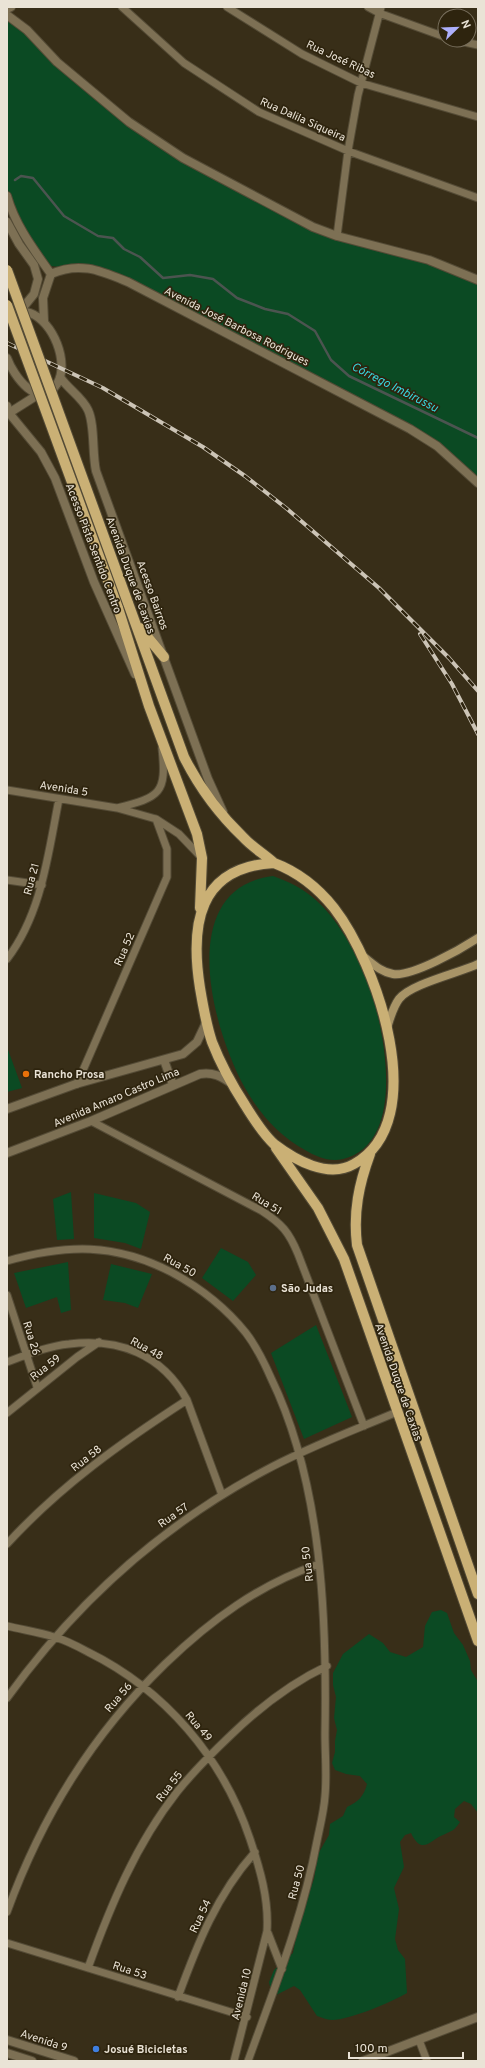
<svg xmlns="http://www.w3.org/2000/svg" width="485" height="2068" viewBox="0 0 485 2068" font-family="Overpass,sans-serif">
  <rect width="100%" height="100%" fill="#382e18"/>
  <path fill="#0b4a23" d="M7,19L11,20L124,120L309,226L392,250L478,281V487L433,445L102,272L51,266L24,232L7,188Z
    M273,876C298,885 314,895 331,916C346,935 358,958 367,980C384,1024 409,1143 343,1159C329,1162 317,1157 305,1150C279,1136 259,1113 245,1088C213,1031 173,889 273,876Z
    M7,1047L22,1088L7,1092Z
    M71,1192L74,1239L57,1240L53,1199Z
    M94,1193L136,1203L150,1212L141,1249L125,1243L94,1238Z
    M221,1248L248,1262L256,1275L233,1301L202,1278Z
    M68,1262L71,1310L61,1313L57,1297L26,1308L14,1273Z
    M111,1264L152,1274L138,1308L125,1303L103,1300Z
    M316,1325L352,1417L304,1439L271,1353Z
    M441,1610L447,1613L454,1633L463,1645L470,1661L471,1670L478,1682V1813L471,1804L464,1801L455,1809L454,1817L460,1822C453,1832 453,1830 443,1835C430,1840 422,1856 411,1833L405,1835L400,1842L404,1867L394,1888L399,1909L395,1939L398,1950L405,1959L407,1993C392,2002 349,2020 332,2020C327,2020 321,2017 317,2016L300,1990L294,1986L276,1995L271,1991L269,1982L274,1970L293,1953L299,1922L314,1879L318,1854L329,1835L330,1824L343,1816L347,1807C358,1802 364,1796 367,1784L360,1776L346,1774L335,1770L332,1763L335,1752V1741L337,1730L334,1718L336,1697L333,1685V1673L343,1654L369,1634L383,1643L390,1652L406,1657L423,1647L425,1626L432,1612Z"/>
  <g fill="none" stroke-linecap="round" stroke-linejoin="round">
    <path stroke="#4c5450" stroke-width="2.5" d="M15,180L21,176L33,178L64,216L98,236L113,238L124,249L140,257L163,278L190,275L213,279L237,298L265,309L288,314L315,331L331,360L349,376L478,438"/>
    <defs>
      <path id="minor" d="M122,7L184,63L259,112L348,151L478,198
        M227,7L302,54L361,83L478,117
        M368,7L379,13L445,37
        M455,40L478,45
        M337,236L348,151L358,95L381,7
        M7,790L117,808L156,819L179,834L202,858
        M117,808C160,797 167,794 162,748
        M7,880L42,885
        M7,959C42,913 48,854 59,799
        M77,1084L167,877V849L156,819
        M91,1121L262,1211C282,1224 289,1232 298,1254L364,1426
        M7,1261C67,1244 115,1243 171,1272C199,1287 226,1308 246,1333C256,1346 264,1362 271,1378C322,1483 327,1618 325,1734C325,1755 327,1775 325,1796C324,1811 320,1826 317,1841C303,1917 274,1989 248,2061
        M7,1295L37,1387
        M7,1362C26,1355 48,1346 69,1344C119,1338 162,1354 187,1400L222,1495
        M7,1413L77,1357L99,1342
        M7,1544C60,1486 122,1442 187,1400
        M7,1626C23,1630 39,1632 54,1637C66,1640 77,1646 88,1652C165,1690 223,1758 250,1839C260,1869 269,1899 267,1931L234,2061
        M7,1698C75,1604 161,1526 264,1471C306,1448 352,1431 397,1412
        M7,1912C42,1816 92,1735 165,1664C211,1620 258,1585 319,1564
        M268,1933L282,1969
        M7,1943L247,2017
        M88,1968C110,1907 136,1844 177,1792C193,1772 212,1753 231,1735C260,1707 291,1683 327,1666
        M178,1997C197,1945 217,1894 255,1852
        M419,2040L427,2061"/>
      <path id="tertiary" d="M7,9L11,7
        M7,15L27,30L57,62L129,122L183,158L313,227L337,236L429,260L478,280
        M7,196C15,225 34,250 51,274
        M7,222L19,244L34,265L38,279L34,294L21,310
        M51,274C80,261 101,271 128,282L410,429L437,446L478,483
        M7,320C13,310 20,310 30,313C53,321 70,363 57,384C39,412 13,375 7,358
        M44,321L43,298L51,274
        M60,377C68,389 82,397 88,410C95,425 92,453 96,471L208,779L223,812
        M7,406L9,413L41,452L55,478L94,582L135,674
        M9,413L39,394
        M164,1060L173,1085
        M7,1109L76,1084L183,1054L197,1042L206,1023
        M7,1153L91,1121L200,1074C213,1072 221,1076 232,1084
        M7,2040L74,2061
        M7,2053L32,2061
        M363,2061L478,2017"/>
      <path id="secondary" d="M364,957C373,964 381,972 393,974C412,977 461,949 478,938
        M387,1028C390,1018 393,1007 399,999C410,984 459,973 478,964"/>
      <path id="primary" d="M128,603L184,757C199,787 219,814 243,837C252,847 264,854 274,863
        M118,608L149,706L197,834L202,858L200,908
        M140,628L164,657
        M274,863C298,872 318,888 334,908C376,962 433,1120 354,1164C328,1179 295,1160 274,1144C263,1134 253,1118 245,1105C232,1085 221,1065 212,1042C206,1024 203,1006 200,988C190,925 198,867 274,863Z
        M276,1148L318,1208L344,1259L478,1641
        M370,1154C359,1184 353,1212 357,1245L478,1594"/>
    </defs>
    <use href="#minor" stroke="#544b36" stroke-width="9"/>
    <use href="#tertiary" stroke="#544b36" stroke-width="10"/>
    <use href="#secondary" stroke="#544b36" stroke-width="10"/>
    <use href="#primary" stroke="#544b36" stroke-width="12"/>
    <use href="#minor" stroke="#7d7054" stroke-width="7"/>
    <use href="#tertiary" stroke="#7d7054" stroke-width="8"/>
    <use href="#secondary" stroke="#a89467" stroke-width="8"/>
    <use href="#primary" stroke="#cab075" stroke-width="10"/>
    <defs>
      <path id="rail" d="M7,343L103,388L203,447L245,476L286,508L379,588L449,658L478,691
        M420,634L452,684L478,734"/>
    </defs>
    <use href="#rail" stroke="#ccc4b6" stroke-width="4"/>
    <use href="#rail" stroke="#2e240e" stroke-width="2.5" stroke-dasharray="8" stroke-linecap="butt"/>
    <defs>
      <path id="primary-bridge" d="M7,270L128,603
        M7,305L118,608"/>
    </defs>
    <use href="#primary-bridge" stroke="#544b36" stroke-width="12" stroke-linecap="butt"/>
    <use href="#primary-bridge" stroke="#cab075" stroke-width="10"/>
  </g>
  <circle fill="#e8710a" stroke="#2e240e" stroke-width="1.5" cx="26" cy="1074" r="4"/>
  <circle fill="#5c6f8a" stroke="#2e240e" stroke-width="1.5" cx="273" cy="1288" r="4"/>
  <circle fill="#3f7fe0" stroke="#2e240e" stroke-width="1.5" cx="96" cy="2049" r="4"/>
  <g text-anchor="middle" stroke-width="3.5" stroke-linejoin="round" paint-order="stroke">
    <g font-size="11" fill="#eae3d6" stroke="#2e240e">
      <text transform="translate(341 59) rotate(25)" y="4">Rua José Ribas</text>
      <text transform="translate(303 119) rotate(24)" y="4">Rua Dalila Siqueira</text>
      <text transform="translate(237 326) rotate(27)" y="4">Avenida José Barbosa Rodrigues</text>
      <text transform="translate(94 548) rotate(69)" y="4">Acesso Pista Sentido Centro</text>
      <text transform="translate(131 575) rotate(70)" y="4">Avenida Duque de Caxias</text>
      <text transform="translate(153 595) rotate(70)" y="4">Acesso Bairros</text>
      <text transform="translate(64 788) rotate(9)" y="4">Avenida 5</text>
      <text transform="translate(31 879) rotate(-75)" y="4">Rua 21</text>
      <text transform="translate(124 949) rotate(-66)" y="4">Rua 52</text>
      <text transform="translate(116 1097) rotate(-23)" y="4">Avenida Amaro Castro Lima</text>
      <text transform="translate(267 1203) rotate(31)" y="4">Rua 51</text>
      <text transform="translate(180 1265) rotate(29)" y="4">Rua 50</text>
      <text transform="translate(32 1338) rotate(73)" y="4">Rua 26</text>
      <text transform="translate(147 1348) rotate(28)" y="4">Rua 48</text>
      <text transform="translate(45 1367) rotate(-38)" y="4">Rua 59</text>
      <text transform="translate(399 1382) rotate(71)" y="4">Avenida Duque de Caxias</text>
      <text transform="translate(86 1458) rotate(-38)" y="4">Rua 58</text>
      <text transform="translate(173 1515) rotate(-35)" y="4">Rua 57</text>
      <text transform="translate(307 1564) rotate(-97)" y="4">Rua 50</text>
      <text transform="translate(118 1697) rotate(-49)" y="4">Rua 56</text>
      <text transform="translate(199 1726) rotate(50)" y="4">Rua 49</text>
      <text transform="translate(169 1786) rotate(-52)" y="4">Rua 55</text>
      <text transform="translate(296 1882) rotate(-75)" y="4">Rua 50</text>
      <text transform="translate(200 1916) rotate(-65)" y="4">Rua 54</text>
      <text transform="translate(130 1970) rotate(18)" y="4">Rua 53</text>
      <text transform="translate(241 1994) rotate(-76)" y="4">Avenida 10</text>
      <text transform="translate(44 2040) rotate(18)" y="4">Avenida 9</text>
    </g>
    <g font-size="11" font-weight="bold" fill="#eae3d6" stroke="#2e240e" text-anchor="start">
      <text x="34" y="1078">Rancho Prosa</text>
      <text x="281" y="1292">São Judas</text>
      <text x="104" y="2053">Josué Bicicletas</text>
    </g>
    <g font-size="12" font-style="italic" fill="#37d8de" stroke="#2e240e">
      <text transform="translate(395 387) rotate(27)" y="4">Córrego Imbirussu</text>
    </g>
  </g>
  <rect width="485" height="2068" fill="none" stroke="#eae3d6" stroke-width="16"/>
  <g transform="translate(457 28) rotate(67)"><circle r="19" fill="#2e240e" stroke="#79705e"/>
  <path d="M0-3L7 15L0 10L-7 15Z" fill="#adaffb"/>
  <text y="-6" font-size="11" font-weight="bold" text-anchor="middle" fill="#eae3d6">N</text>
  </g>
  <path d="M349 2052v6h114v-6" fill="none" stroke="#eae3d6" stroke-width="2"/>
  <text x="355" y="2052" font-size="12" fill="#eae3d6" stroke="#2e240e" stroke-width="3" paint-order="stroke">100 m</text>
</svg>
